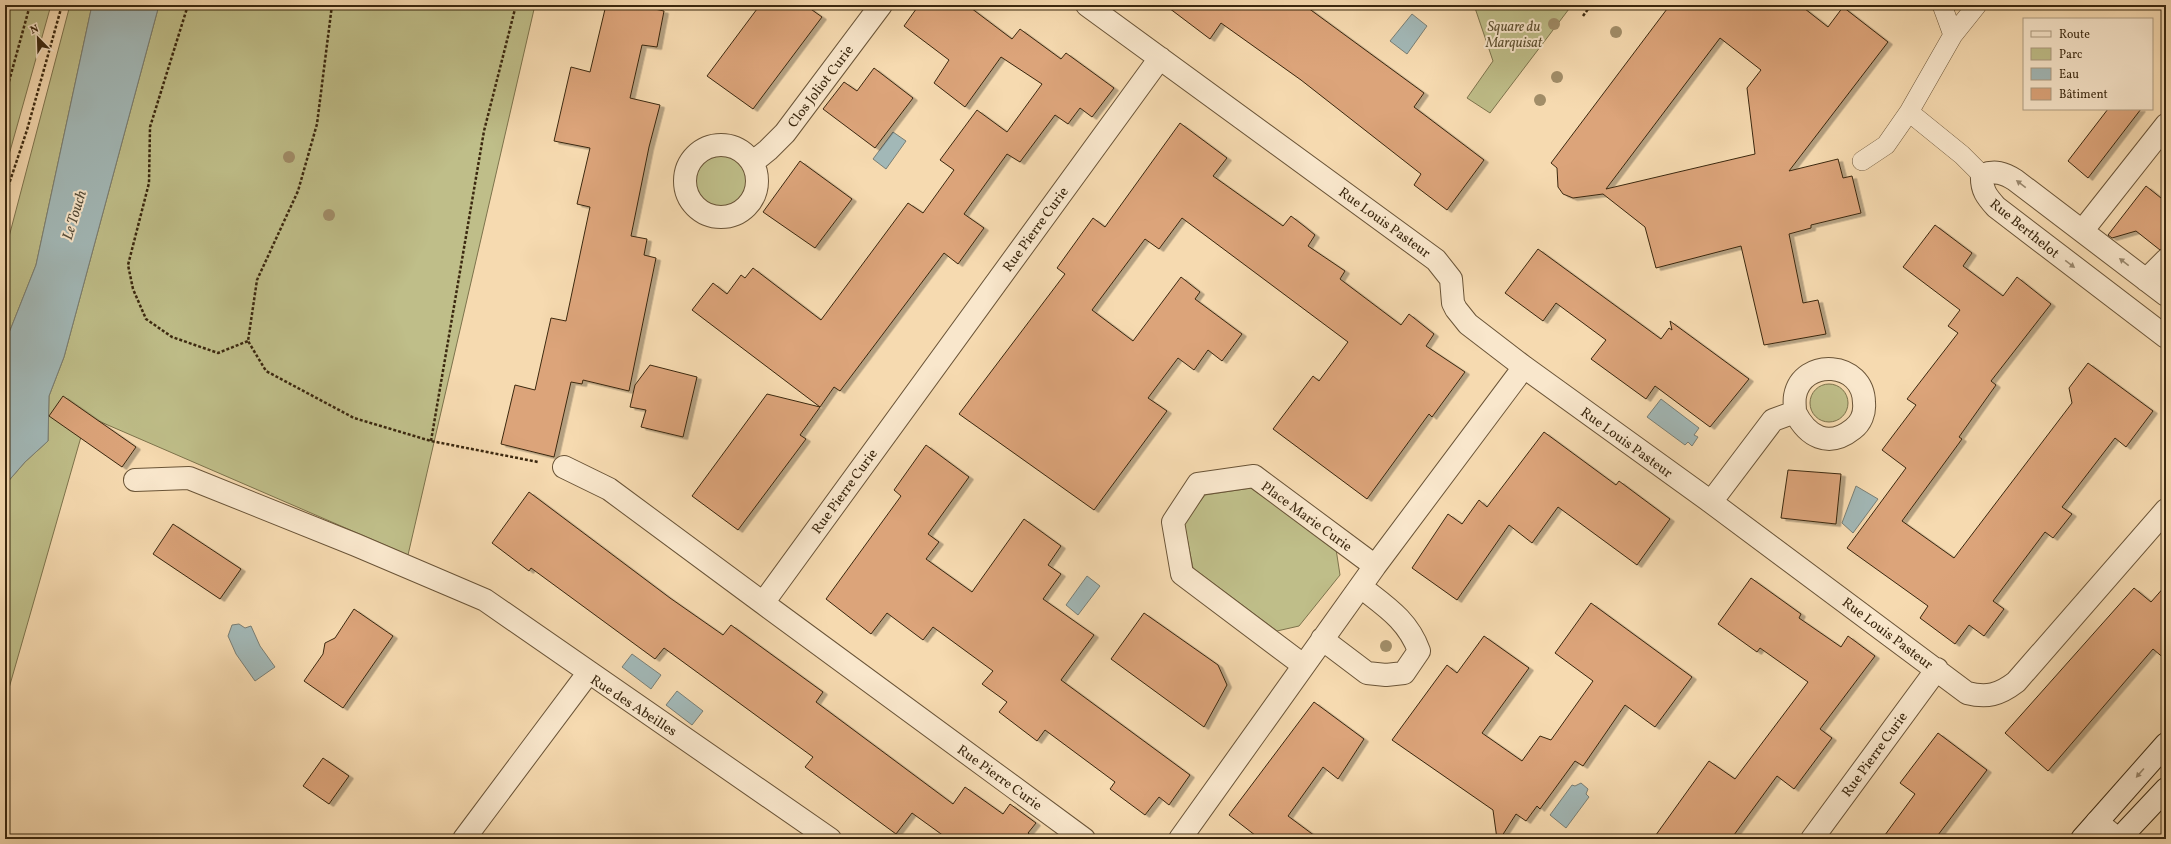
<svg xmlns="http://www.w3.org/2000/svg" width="2171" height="844" viewBox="0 0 2171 844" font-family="Vollkorn,serif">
  <defs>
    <filter id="shadow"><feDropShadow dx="4.5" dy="2.5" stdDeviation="0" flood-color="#0004"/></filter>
  </defs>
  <rect width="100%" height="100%" fill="#f6dab0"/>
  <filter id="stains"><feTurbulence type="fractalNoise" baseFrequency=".005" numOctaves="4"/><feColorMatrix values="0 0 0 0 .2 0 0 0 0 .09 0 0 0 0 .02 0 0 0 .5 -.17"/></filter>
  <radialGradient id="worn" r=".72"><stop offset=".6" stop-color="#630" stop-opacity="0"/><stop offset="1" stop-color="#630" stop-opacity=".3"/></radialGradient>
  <path fill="#bfbe89" stroke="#7d734c" d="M5,5H51L5,169Z
    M70,5H92L36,265L5,343V252Z
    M159,5H535L408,555L87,416L5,702V485L25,462L48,441L49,396L64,357Z
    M1474,5H1572L1490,113L1467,98L1493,61Z
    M696 181a25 25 0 1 1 50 0a25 25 0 1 1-50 0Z
    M1810 403a19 19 0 1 1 38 0a19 19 0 1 1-38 0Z
    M1251,488L1336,549L1340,575L1299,626L1277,631L1193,568L1184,523L1205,495Z"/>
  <path fill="#a2b8b7" stroke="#797e74" d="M92,5H159L64,357L49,396L48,441L25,462L5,485V343L36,265Z
    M1412,14L1427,26L1407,54L1390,41Z
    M893,132L906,141L886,169L873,159Z
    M1661,399L1699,428L1694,435L1698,437L1692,446L1688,442L1685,445L1647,417Z
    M1856,486L1878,499L1853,533L1842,523Z
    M1087,576L1100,586L1078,615L1066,605Z
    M239,624L245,628L251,626L260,646L275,667L255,681L236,654L228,636L232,625Z
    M632,654L661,675L651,689L622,667Z
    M677,691L703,711L692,725L666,705Z
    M1581,783L1588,789L1586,794L1589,797L1566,828L1550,815L1572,785L1575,786Z"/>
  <path fill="#dca47a" stroke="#3b280f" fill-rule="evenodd" filter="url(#shadow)" d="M606,5H636L664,11L657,47L642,45L630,98L660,105L649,147L631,236L647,239L644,255L656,258L629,391L583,380L582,384L571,382L554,457L501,444L515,385L535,390L551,318L566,321L590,207L577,204L590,148L554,141L571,67L590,72Z
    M760,5H805L822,17L753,109L707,76Z
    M919,5H967L1012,39L1020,29L1061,59L1066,53L1114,88L1092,117L1080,108L1068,124L1055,115L1020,162L1007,154L964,214L984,228L958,264L944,253L840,391L834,387L820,407L692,310L713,283L727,294L741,275L745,278L753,268L821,320L908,203L923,213L954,170L940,160L977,110L1007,132L1042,84L1001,57L965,107L934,83L949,60L904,26Z
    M1165,5H1304L1424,93L1414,107L1484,160L1447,210L1414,185L1421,174L1301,80L1221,23L1210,39Z
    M1670,5H1800L1828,27L1843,7L1888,42L1789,171L1838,159L1843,178L1852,176L1861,213L1811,225V228L1789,234L1803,303L1818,300L1826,334L1764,345L1741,246L1656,268L1645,227L1603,194L1573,198L1563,194L1558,187L1557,168L1551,163ZM1720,38L1761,70L1747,88L1755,154L1606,189Z
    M874,68L913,98L875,148L823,109L844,82L857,91Z
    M2108,109H2141L2088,178L2068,161Z
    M1180,123L1227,158L1213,176L1283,226L1291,216L1304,226L1315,235L1308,246L1345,271L1340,279L1401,325L1409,314L1434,334L1426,346L1465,372L1432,417L1429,414L1367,499L1273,429L1313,376L1319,381L1348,342L1182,218L1159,249L1145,239L1092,310L1133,341L1181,277L1200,292L1195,299L1242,334L1222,361L1208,350L1194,370L1178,358L1148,398L1167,411L1094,510L959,414L1065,274L1057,268L1093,218L1105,227Z
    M800,161L852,199L815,248L763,212Z
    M2146,186L2166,202V248L2160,250L2136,231L2112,238L2108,235Z
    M1935,225L1972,253L1963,266L2003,296L2017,277L2051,304L1991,381L1996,385L1959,437L1962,439L1902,521L1954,558L2072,403L2069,388L2088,363L2153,411L2126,447L2115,438L2062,507L2072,514L2053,538L2045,532L1993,601L2004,609L1984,636L1969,625L1955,644L1920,618L1928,606L1847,548L1906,468L1882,450L1916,405L1907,399L1958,333L1948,326L1960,310L1903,267Z
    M1538,249L1661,339L1669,328L1672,330L1670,321L1749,379L1710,427L1655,386L1646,399L1591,359L1606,340L1556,303L1543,321L1505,293Z
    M650,365L697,377L683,437L641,427L646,410L630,407L635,385Z
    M767,394L820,407L800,435L806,439L738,530L692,496Z
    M63,396L136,447L122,467L49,416Z
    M1544,432L1616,485L1619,481L1670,519L1637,565L1558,507L1532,543L1509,525L1457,600L1412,568L1448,514L1462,524L1479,500L1487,507Z
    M926,445L969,477L928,534L939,542L926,559L972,592L1024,519L1061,546L1048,565L1061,574L1043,599L1094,635L1061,680L1190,775L1169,805L1159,797L1145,815L1110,789L1115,782L1045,730L1037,741L999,712L1007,702L982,684L993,671L933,627L923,640L887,613L871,634L826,599L901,496L894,490Z
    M1788,470L1841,474L1836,524L1781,518Z
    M529,492L670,598L723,635L731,625L823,692L816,702L953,804L965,787L1003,814L1010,804L1036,823L1028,833L1035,839H948L912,813L896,834L805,767L813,757L664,648L655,659L531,568L529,571L492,543Z
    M173,524L241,569L220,599L153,554Z
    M1751,578L1801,614L1799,618L1841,647L1848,636L1875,656L1820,729L1832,738L1794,789L1777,776L1731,839H1653L1709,761L1735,779L1808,682L1760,648L1757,652L1718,624Z
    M2166,585V660L2153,649L2048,771L2005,733L2134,588L2151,602Z
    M1591,603L1692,677L1655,727L1625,705L1583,766L1575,761L1540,809L1537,806L1526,821L1516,814L1500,839H1497L1493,810L1392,740L1447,665L1457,673L1484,636L1529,668L1482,733L1522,761L1540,736L1551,740L1593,681L1555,653Z
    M354,609L393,636L343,708L304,681L323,654L325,643L335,638Z
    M1144,613L1218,665L1227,685L1204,727L1111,659Z
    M1314,702L1364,739L1338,779L1323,767L1288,816L1319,839H1260L1229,815Z
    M1938,733L1987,770L1935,839H1882L1915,794L1900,783Z
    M323,758L349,776L329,804L303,786Z"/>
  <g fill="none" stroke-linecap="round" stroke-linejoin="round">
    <defs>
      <path id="service" d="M1953,35L1977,5
        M1909,112L1962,155L1982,175
        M1862,161L1886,145L1909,112L1953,35L1942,5"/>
      <path id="minor" d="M1087,5L1436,260L1451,279L1453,303L1456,309L1468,324L1524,367L1711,502L1967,693C1987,698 1999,695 2016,682L2166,510
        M685 181a36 36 0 1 1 72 0a36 36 0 1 1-72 0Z
        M753,162L768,150L785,133L881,5
        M2083,230L2166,125
        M2146,280L2166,260
        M2166,295L2015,180C2004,173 1995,170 1982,175C1981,190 1987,197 1996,207L2166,337
        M564,467L609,489L763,603
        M135,480L189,478L356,545L485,600L830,839
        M1711,502L1773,420L1795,412C1807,436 1828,449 1853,429C1861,423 1865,413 1864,403C1864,361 1802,357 1795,396C1794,401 1795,407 1795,412
        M1322,639L1367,673L1386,675L1404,673L1419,651C1408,620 1385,606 1361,587
        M1303,665L1182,574L1173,522L1198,484L1254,476L1375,566
        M2097,822L2118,839
        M464,839L589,672
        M1084,839L763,603L1160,58
        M1180,839L1375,566L1524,367
        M1812,839L1937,669"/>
      <path id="secondary" d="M2082,839L2166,744
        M2119,839L2166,789"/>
    </defs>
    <use href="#service" stroke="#6a5437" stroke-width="20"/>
    <use href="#minor" stroke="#6a5437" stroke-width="24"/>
    <use href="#secondary" stroke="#3b280f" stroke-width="24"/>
    <path stroke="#3b280f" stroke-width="2.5" stroke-dasharray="3 2" stroke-linecap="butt" d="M188,5L150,127L149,183L128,265L133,289L146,319L172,337L218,353L248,341
      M332,5L317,124L298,191L257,280L248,341L266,371L354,418L431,441L538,462
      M1583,16L1591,5
      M5,96L30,5
      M5,196L27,130L62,5
      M431,441L484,131L516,5"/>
    <use href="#service" stroke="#f9e7cc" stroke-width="19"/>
    <use href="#minor" stroke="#f9e7cc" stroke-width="22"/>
    <use href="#secondary" stroke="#f9e7cc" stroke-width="22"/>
  </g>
  <g fill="#a18d68">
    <circle cx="1554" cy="24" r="6"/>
    <circle cx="1616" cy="32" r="6"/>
    <circle cx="1557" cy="77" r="6"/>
    <circle cx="1540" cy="100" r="6"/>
    <circle cx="289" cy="157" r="6"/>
    <circle cx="329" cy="215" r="6"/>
    <circle cx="1386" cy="646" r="6"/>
  </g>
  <defs><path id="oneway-solid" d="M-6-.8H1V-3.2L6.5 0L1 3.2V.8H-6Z"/></defs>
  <g fill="#9a886e">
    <use href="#oneway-solid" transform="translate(2021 184) rotate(-143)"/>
    <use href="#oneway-solid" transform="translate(2124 262) rotate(-142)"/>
    <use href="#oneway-solid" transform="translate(2070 264) rotate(37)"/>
    <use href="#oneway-solid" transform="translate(2140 773) rotate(131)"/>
  </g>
  <g text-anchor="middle" stroke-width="4" stroke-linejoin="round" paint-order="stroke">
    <g font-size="14" font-style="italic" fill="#5c4e2e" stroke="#f9e7cc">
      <text x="1514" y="31">Square du<tspan x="1514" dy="16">Marquisat</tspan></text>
    </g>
    <g font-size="14" fill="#3b280f" stroke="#f9e7cc">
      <text transform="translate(820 86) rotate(-53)" y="5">Clos Joliot Curie</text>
      <text transform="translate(1385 222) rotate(36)" y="5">Rue Louis Pasteur</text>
      <text transform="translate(2025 228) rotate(39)" y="5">Rue Berthelot</text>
      <text transform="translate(1035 229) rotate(-54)" y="5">Rue Pierre Curie</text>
      <text transform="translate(1627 442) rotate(36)" y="5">Rue Louis Pasteur</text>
      <text transform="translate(844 491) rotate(-54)" y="5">Rue Pierre Curie</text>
      <text transform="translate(1307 516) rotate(36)" y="5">Place Marie Curie</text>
      <text transform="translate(1888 633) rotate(37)" y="5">Rue Louis Pasteur</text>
      <text transform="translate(634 705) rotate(33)" y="5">Rue des Abeilles</text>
      <text transform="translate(1874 754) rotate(-54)" y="5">Rue Pierre Curie</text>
      <text transform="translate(1000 777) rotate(36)" y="5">Rue Pierre Curie</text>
    </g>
    <g font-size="15" font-style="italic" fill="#554c39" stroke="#f9e7cc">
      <text transform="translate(74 215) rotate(-73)" y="5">Le Touch</text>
    </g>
  </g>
  <rect width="2171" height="844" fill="none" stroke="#f6dab0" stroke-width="20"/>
  <rect x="6" y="6" width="2159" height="832" fill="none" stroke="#3b280f" stroke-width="2"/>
  <rect x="10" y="10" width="2151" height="824" fill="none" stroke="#3b280f"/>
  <rect x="2023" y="18" width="130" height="92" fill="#f9e7cc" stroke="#ad9b80"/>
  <rect x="2031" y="31" width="20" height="6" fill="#f9e7cc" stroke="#ad9b80"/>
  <text x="2059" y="38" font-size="12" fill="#3b280f">Route</text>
  <rect x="2031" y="48" width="20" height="12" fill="#bfbe89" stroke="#ad9b80"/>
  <text x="2059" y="58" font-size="12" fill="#3b280f">Parc</text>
  <rect x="2031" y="68" width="20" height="12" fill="#a2b8b7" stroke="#ad9b80"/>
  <text x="2059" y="78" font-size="12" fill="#3b280f">Eau</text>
  <rect x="2031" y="88" width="20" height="12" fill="#dca47a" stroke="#ad9b80"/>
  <text x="2059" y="98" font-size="12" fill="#3b280f">Bâtiment</text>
  <g transform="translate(38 38) rotate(337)" stroke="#f9e7cc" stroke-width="3" paint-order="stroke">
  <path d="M0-3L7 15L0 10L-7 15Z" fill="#3b280f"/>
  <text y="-6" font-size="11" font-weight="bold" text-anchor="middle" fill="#3b280f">N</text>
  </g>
  <rect width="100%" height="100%" filter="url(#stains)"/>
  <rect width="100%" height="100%" fill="url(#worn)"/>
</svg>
